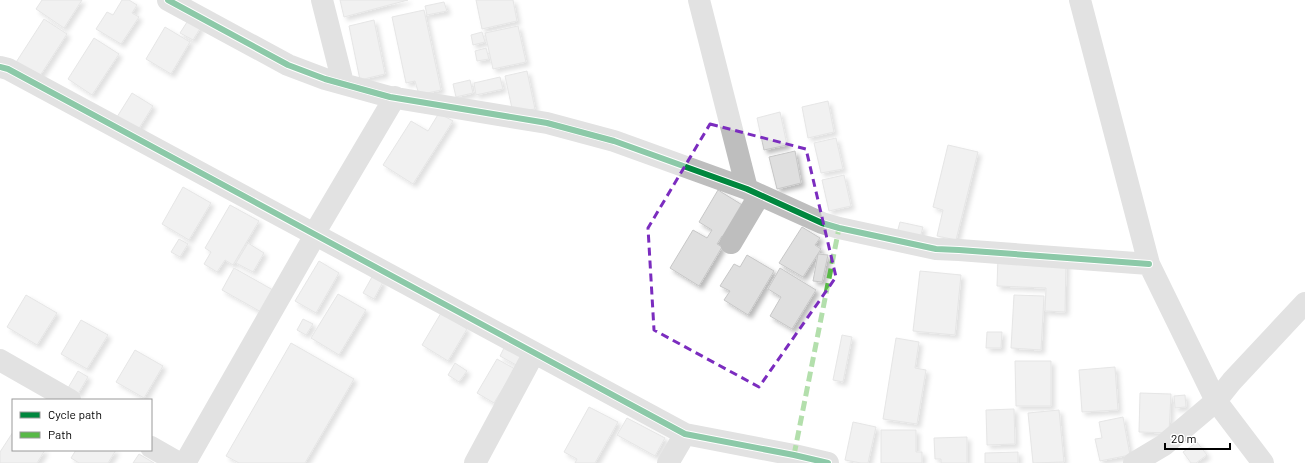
<svg xmlns="http://www.w3.org/2000/svg" width="1305" height="463" viewBox="0 0 1305 463" font-family="Barlow,sans-serif">
  <defs>
    <filter id="shadow"><feDropShadow dx="3.5" dy="3.5" stdDeviation="2" flood-color="#0004"/></filter>
  </defs>
  <rect width="100%" height="100%" fill="#fff"/>
  <path fill="#dfdfdf" stroke="#c7c7c7" filter="url(#shadow)" d="M42,0H82L64,28L36,9Z
    M122,0H129L137,5L132,13L139,17L121,44L96,29L107,12L113,15Z
    M340,0H408L344,17Z
    M476,0H513L517,21L482,29Z
    M444,2L447,11L427,15L425,6Z
    M424,10L441,90L419,95L415,81L406,83L392,17Z
    M44,19L67,34L36,82L13,67Z
    M189,19L201,27L193,40L180,33Z
    M374,20L385,74L360,80L349,26Z
    M518,26L526,62L493,69L485,33Z
    M165,27L190,42L171,74L146,59Z
    M482,32L485,42L473,45L471,35Z
    M94,38L119,54L92,95L68,79Z
    M486,48L489,59L477,61L475,51Z
    M527,71L535,109L513,113L505,76Z
    M500,77L503,89L476,95L474,83Z
    M470,80L473,93L456,97L453,84Z
    M132,93L153,106L138,130L117,117Z
    M828,101L834,132L808,138L802,107Z
    M780,112L787,145L764,150L757,118Z
    M439,113L453,121L413,184L383,165L411,121L428,131Z
    M836,138L843,169L821,173L814,143Z
    M948,145L978,152L956,240L937,236L943,210L933,207Z
    M795,151L801,183L777,189L769,157Z
    M844,175L851,206L829,211L822,180Z
    M183,187L211,203L189,240L162,224Z
    M718,190L744,206L725,238L722,236L717,244L722,247L699,286L670,268L693,230L707,238L712,230L699,222Z
    M230,205L259,221L233,265L225,260L217,272L204,264L211,252L205,248Z
    M900,222L923,227L920,238L897,233Z
    M802,227L820,238L815,245L821,249L803,277L779,263Z
    M179,239L188,244L180,257L171,252Z
    M248,243L264,253L253,272L236,263Z
    M818,254L828,255L822,282L813,281Z
    M747,255L774,271L748,315L724,300L730,291L720,286L734,264L740,267Z
    M998,257L1066,262L1065,312L1045,311L1046,288L997,286Z
    M319,261L339,273L316,313L295,301Z
    M234,268L273,290L261,312L222,290Z
    M780,268L816,290L792,329L770,316L781,297L768,289Z
    M920,271L961,275L955,335L913,331Z
    M372,277L383,282L374,299L363,293Z
    M338,294L366,310L339,355L311,338Z
    M26,295L57,313L37,345L7,327Z
    M1014,295L1044,296L1041,350L1011,348Z
    M441,313L467,329L448,361L422,345Z
    M303,319L313,324L306,335L297,330Z
    M81,320L108,335L87,369L61,354Z
    M987,332H1002L1001,348H986Z
    M842,335L852,337L843,382L833,380Z
    M896,338L919,342L915,368L926,370L917,424L883,419Z
    M291,343L354,379L305,463H239L226,456Z
    M505,346L524,356L518,366L500,356Z
    M135,350L163,366L144,398L116,382Z
    M497,359L515,369L494,403L477,393Z
    M1015,361H1051V406H1016Z
    M455,363L467,371L459,382L448,375Z
    M1115,367L1118,410L1082,412L1079,370Z
    M78,371L88,377L78,394L68,388Z
    M1140,393L1171,394L1169,433L1139,432Z
    M1185,395L1186,407L1175,408L1174,396Z
    M589,407L618,422L595,463H575L577,459L564,452Z
    M1014,409L1015,444L987,445L986,410Z
    M1059,410L1064,462L1033,463L1028,413Z
    M1123,417L1130,455L1100,461L1095,439L1102,438L1099,422Z
    M627,418L665,438L655,456L617,435Z
    M853,422L876,427L868,463H861L845,460Z
    M881,430H916V452H922V463H881Z
    M13,432V450H45L37,463H0V452Z
    M967,437V463H941V459H935L934,438Z
    M1197,442L1207,455L1196,463H1191L1183,452Z
    M76,450H116L108,463H79L71,458Z
    M1018,452V463H985V453Z
    M139,454L154,463H133Z"/>
  <g fill="none" stroke-linecap="round" stroke-linejoin="round">
    <path stroke="#bebebe" stroke-width="22" d="M168,0L288,65L325,79L390,97L547,123L614,141L747,189L822,223L839,228L936,249L959,250L1149,264
      M322,0L343,83
      M699,0L747,189
      M1080,0L1149,264L1216,401L1263,463
      M0,67L8,69L685,434L794,455L828,463
      M731,243L759,196
      M0,360L70,400
      M151,447L179,463
      M185,463L310,244L314,234L395,97
      M475,463L534,353
      M668,463L685,434
      M1134,463L1164,445L1216,401L1232,381L1305,303"/>
    <path stroke="#58b947" stroke-width="5" stroke-dasharray="10 5" stroke-linecap="butt" d="M794,455L839,228"/>
    <defs>
      <path id="cycleway" d="M168,0L288,65L325,79L390,97L547,123L614,141L747,189L822,223L839,228L936,249L959,250L1149,264
        M0,67L8,69L685,434L794,455L828,463"/>
    </defs>
    <use href="#cycleway" stroke="#fff" stroke-width="8"/>
    <use href="#cycleway" stroke="#00873e" stroke-width="6"/>
  </g>
  <path d="M0 0H1305V463H0ZM710,124L806,149L836,277L759,387L654,330L648,228Z" fill="#fff" fill-opacity=".55" fill-rule="evenodd"/>
  <path fill="none" stroke="#7b2cbf" stroke-width="3" stroke-dasharray="8 5" stroke-linejoin="round" d="M710,124L806,149L836,277L759,387L654,330L648,228Z"/>
  <rect x="12" y="399" width="140" height="52" fill="#ffffff" stroke="#999999"/>
  <rect x="20" y="412" width="20" height="6" fill="#00873e" stroke="#999999"/>
  <text x="48" y="419" font-size="12" fill="#000000">Cycle path</text>
  <rect x="20" y="432" width="20" height="6" fill="#58b947" stroke="#999999"/>
  <text x="48" y="439" font-size="12" fill="#000000">Path</text>
  <path d="M1165 443v6h65v-6" fill="none" stroke="#000000" stroke-width="2"/>
  <text x="1171" y="443" font-size="12" fill="#000000" stroke="#ffffff" stroke-width="3" paint-order="stroke">20 m</text>
</svg>
